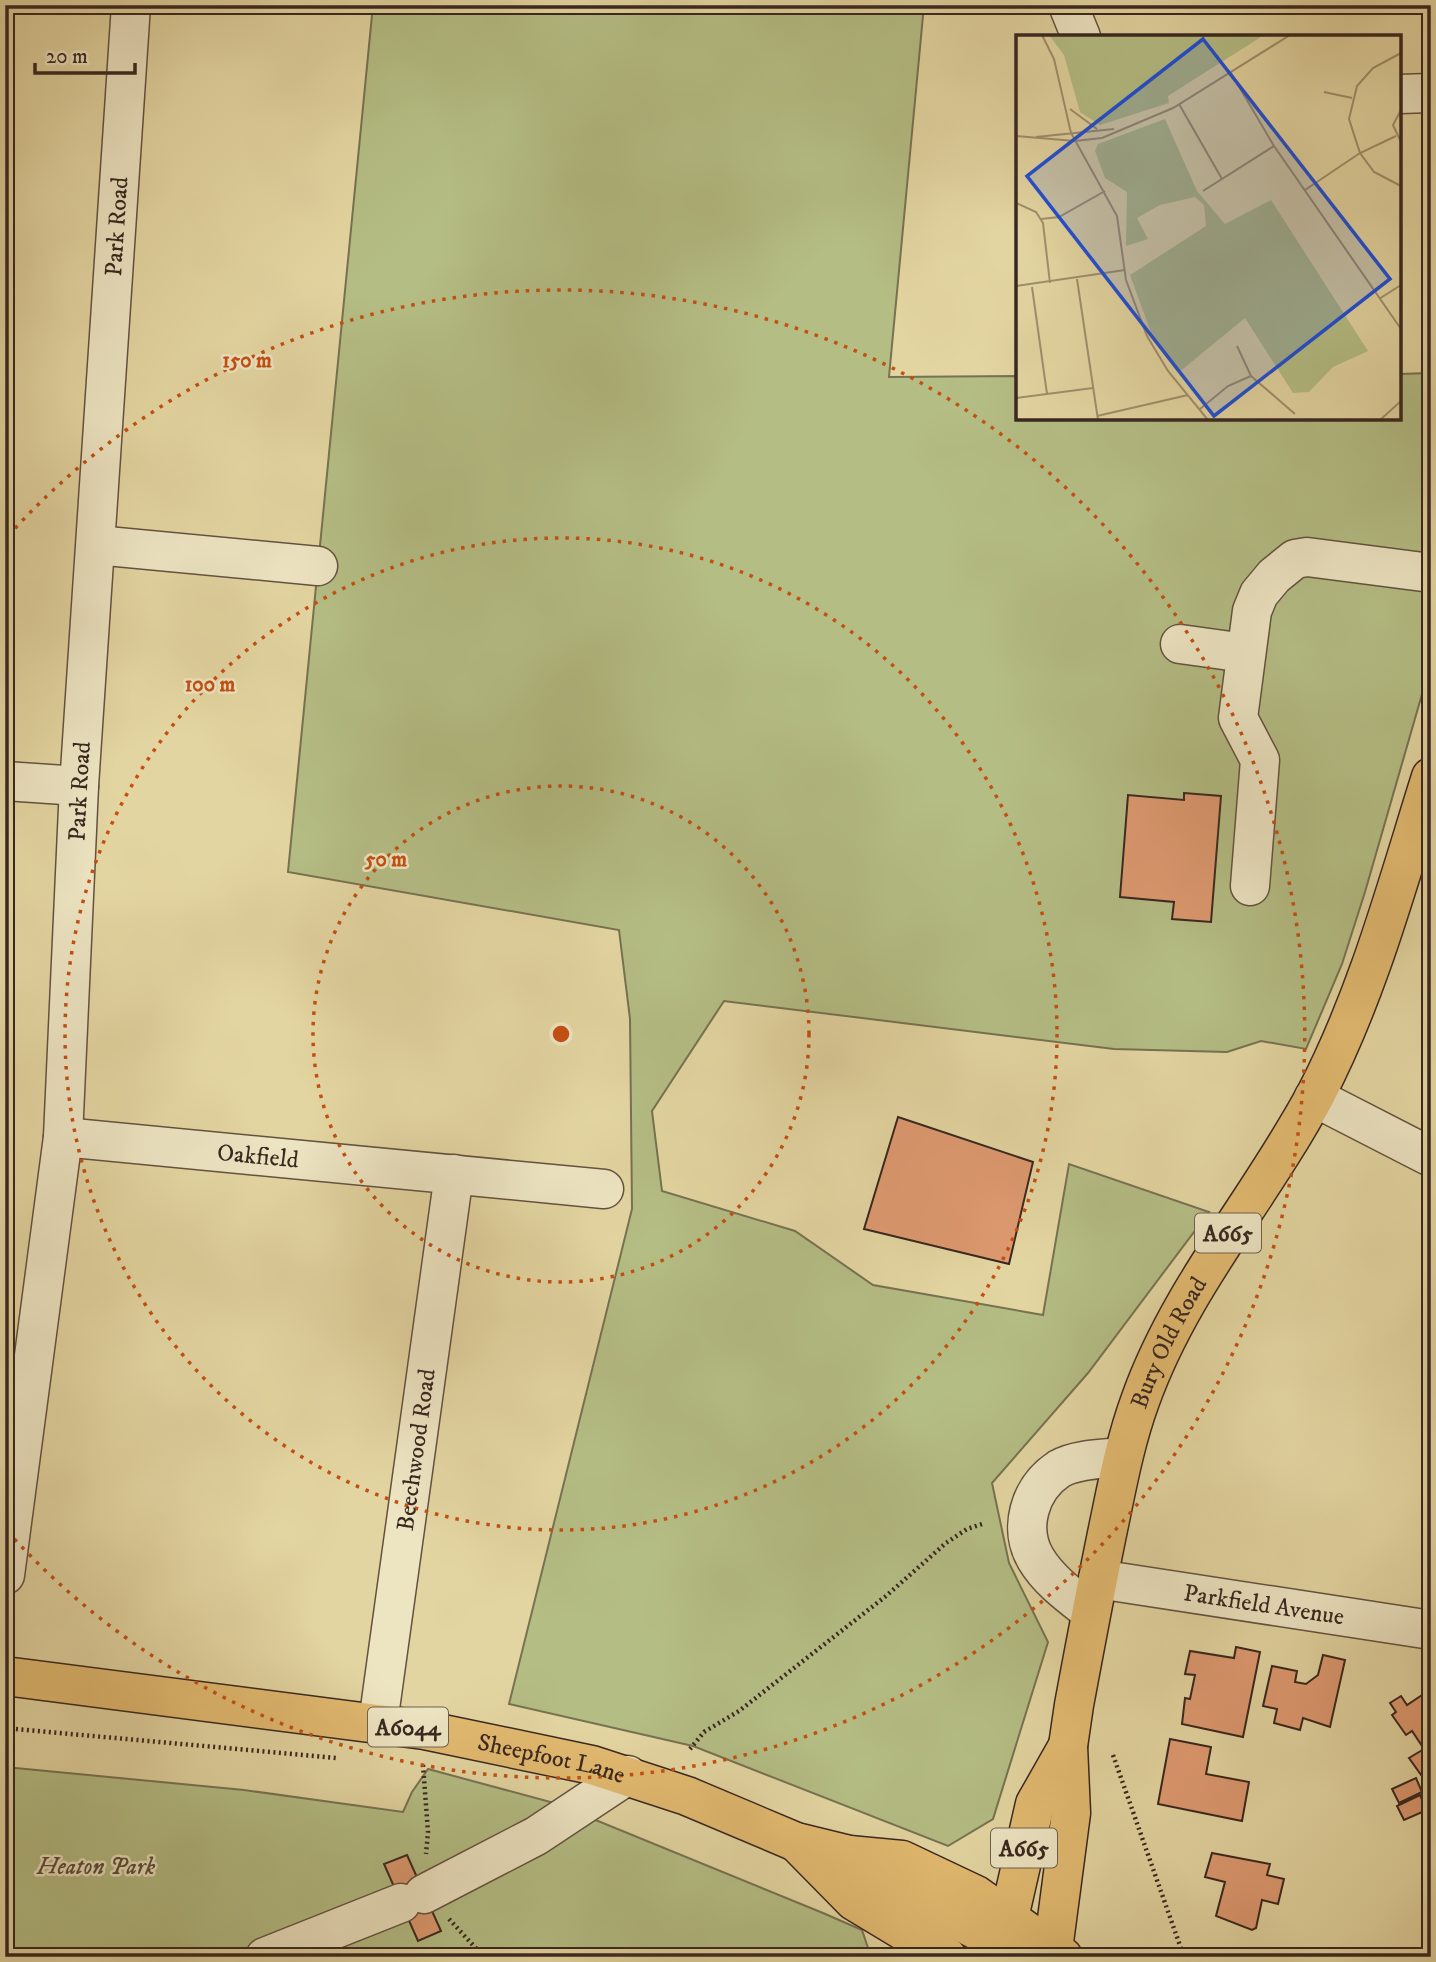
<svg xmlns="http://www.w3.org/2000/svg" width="1436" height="1962" viewBox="0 0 1436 1962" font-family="'IM FELL DW Pica',serif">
  <rect width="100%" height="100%" fill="#e3d5a1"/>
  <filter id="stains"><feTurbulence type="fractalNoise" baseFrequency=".00286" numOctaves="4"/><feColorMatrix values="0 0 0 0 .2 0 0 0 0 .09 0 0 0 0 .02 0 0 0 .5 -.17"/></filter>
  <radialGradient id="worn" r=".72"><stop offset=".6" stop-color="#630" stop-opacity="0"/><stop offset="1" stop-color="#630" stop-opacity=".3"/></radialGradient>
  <path fill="#b4bd84" stroke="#767252" stroke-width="2" d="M373,5H924L889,377L1018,376V418H1399V374L1431,373V663L1365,892L1342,964L1306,1049L1261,1041L1227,1052L1114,1049L724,1001L652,1111L662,1191L795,1231L873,1285L1043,1315L1069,1164L1209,1212L1088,1373L992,1483L1009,1563L1048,1642L993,1819L948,1846L693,1746L509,1704L632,1209L630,1019L619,930L288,872Z
    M5,1767L244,1790L403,1812L412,1792L428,1769L554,1803L823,1913L862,1930L871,1957H5Z"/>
  <path fill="#de9970" stroke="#382720" stroke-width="2" d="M1184,793L1221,796L1211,922L1172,919L1174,902L1120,897L1128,795L1184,800Z
    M898,1117L1033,1162L1009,1264L864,1229Z
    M1236,1647L1260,1652L1243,1737L1182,1724L1185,1698L1190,1699L1195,1675L1185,1674L1190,1651L1234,1658Z
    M1323,1655L1345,1660L1330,1727L1303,1718L1300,1730L1274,1723L1277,1709L1263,1706L1272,1666L1297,1671L1295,1682L1306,1684L1318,1675Z
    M1431,1689V1775L1424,1779L1409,1758L1424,1749L1412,1731L1406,1735L1392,1715L1396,1712L1390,1703L1401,1696L1407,1705Z
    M1170,1739L1211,1747L1206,1774L1249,1782L1242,1821L1158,1804Z
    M1416,1778L1422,1792L1399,1803L1392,1789Z
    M1420,1795L1427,1810L1404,1820L1397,1806Z
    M1212,1853L1270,1864L1267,1875L1284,1879L1278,1904L1262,1900L1256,1928L1252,1930L1216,1916L1225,1882L1205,1877Z
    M407,1855L441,1931L418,1941L384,1864Z"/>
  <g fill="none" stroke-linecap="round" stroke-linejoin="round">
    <defs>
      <g id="minor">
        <path d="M1068,5L1081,37"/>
        <path d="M1399,94L1431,93"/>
        <path d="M96,545L318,566"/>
        <path d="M1180,644L1245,653"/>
        <path d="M5,781L79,786"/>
        <path d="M1250,886L1260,760L1238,718L1252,611L1259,594L1274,576L1295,559L1307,557L1431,573"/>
        <path d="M1314,1097L1431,1157"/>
        <path id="s1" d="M63,1137L604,1189"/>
        <path id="s2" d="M5,1575L63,1137L79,786L131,5"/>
        <path id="s3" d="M1098,1579L1431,1630"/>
        <path d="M1091,1612C1072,1597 1049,1581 1036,1559C1018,1529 1029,1489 1059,1469C1076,1459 1104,1459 1123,1457"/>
        <path id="s4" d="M378,1723L454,1174"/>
        <path d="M424,1894L536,1836L628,1775"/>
        <path d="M265,1957L401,1903"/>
      </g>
      <g id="major">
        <path id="s5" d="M5,1676L424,1730L592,1765L687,1796L796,1842L849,1855L902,1860L976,1895L1063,1957"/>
        <path d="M796,1842L854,1901L947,1957"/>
        <path d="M849,1855L890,1885L980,1932L1014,1957"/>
        <path d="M1000,1957L1035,1804L1068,1746"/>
        <path id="s6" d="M1052,1957L1071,1813L1068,1746L1074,1705C1085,1646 1096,1587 1108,1529C1117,1486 1125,1442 1140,1401C1180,1288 1260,1199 1316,1094C1368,994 1397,885 1431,777"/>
      </g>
    </defs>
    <use href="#minor" stroke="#635240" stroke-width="41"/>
    <use href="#major" stroke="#382720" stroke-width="41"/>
    <path stroke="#382720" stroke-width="4.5" stroke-dasharray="2 3.5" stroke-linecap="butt" d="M5,1728L336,1758
      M690,1749L704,1732L739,1711L886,1596L946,1543L967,1529L982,1524
      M1113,1755L1184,1957
      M423,1765L428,1832L426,1854
      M449,1919L484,1957"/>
    <use href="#minor" stroke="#ede4c2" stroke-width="38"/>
    <use href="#major" stroke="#e2ba70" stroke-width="38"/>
  </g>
  <g fill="none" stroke="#c54f10" stroke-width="3.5" stroke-dasharray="3.5 7">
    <circle cx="561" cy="1034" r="248"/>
    <circle cx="561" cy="1034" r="496"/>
    <path d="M8 536A744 744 0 1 1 8 1532"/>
  </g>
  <g text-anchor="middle" stroke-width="5" stroke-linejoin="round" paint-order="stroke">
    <g fill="#ede4c2" stroke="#6e6051" stroke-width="2">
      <rect x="1195" y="1213.5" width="66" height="39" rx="5"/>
      <rect x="368" y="1707.5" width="80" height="39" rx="5"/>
      <rect x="991" y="1828.5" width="66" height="39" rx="5"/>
    </g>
    <g font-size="23" font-weight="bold" fill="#382720">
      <text x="1228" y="1241">A665</text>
      <text x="408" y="1735">A6044</text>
      <text x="1024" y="1856">A665</text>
    </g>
    <g font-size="24" fill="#382720" stroke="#ede4c2">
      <text dy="8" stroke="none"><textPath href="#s2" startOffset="1354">Park Road</textPath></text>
      <text dy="8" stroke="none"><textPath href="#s2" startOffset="788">Park Road</textPath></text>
      <text dy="8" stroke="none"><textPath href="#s1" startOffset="196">Oakfield</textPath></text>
      <text dy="8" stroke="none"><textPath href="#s6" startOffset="630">Bury Old Road</textPath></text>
      <text dy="8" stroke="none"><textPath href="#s4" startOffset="276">Beechwood Road</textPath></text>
      <text dy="8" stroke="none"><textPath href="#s3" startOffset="168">Parkfield Avenue</textPath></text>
      <text dy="8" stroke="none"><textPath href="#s5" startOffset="553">Sheepfoot Lane</textPath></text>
    </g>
    <g font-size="24" font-style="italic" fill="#574c39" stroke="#ede4c2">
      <text x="96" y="1874">Heaton Park</text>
    </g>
  </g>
  <g transform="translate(1016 35)">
    <rect width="385" height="385" fill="#e3d5a1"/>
    <path d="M33,0H248L152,61L153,68L84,90L64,77L48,20ZM149,84L181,156L209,189L255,165L352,316L317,332L293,357L277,358L229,283L162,338L137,303L114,240L190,191L188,170L179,162L144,170L121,183L132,204L110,211L111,157L89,143L79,116L82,109Z" fill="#b4bd84"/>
    <path fill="none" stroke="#9f8f6d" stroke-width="2" d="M26,0L38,24L55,98L101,181L110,245L131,301L152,336L192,385M385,18L357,33L341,51L333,84L344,118L358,137L385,151M215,38L258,111L385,294M308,57L336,63M163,69L206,144M54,74L81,94M385,75L377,90L385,107M0,101L59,106L86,103L157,73L274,0M20,102L98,94M289,155L344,118L380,101M187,156L258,111M0,168L20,177L27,188L34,248M25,184L43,182L89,156M61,244L82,385M0,251L109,235M16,252L31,359M363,264L385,250M235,341L279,379M0,363L77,353M184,374L212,351L235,341L221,311M81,381L172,360M364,385L385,366"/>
    <path fill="#1d4ed8" fill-opacity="0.15" stroke="#1d4ed8" stroke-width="3.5" d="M187,4L374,244L198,381L11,141Z"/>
    <rect width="385" height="385" fill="none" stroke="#382720" stroke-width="3.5"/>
  </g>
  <circle cx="561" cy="1034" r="10" fill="#c54f10" stroke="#ede4c2" stroke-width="3.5"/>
  <g font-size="21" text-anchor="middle" font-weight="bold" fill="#c54f10" stroke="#ede4c2" stroke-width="5" stroke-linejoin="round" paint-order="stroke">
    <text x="247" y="367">150 m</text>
    <text x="210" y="691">100 m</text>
    <text x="386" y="866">50 m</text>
  </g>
  <rect width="1436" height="1962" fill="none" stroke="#e3d5a1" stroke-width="28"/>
  <rect x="7" y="7" width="1422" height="1948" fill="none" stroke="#382720" stroke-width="3.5"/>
  <rect x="14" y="14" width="1408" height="1934" fill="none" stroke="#382720" stroke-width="2"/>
  <path d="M35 63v10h100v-10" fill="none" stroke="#382720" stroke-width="3.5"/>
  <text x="46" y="63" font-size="21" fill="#382720" stroke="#ede4c2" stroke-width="5" paint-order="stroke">20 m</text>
  <rect width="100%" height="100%" filter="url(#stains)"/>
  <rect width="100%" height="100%" fill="url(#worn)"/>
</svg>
